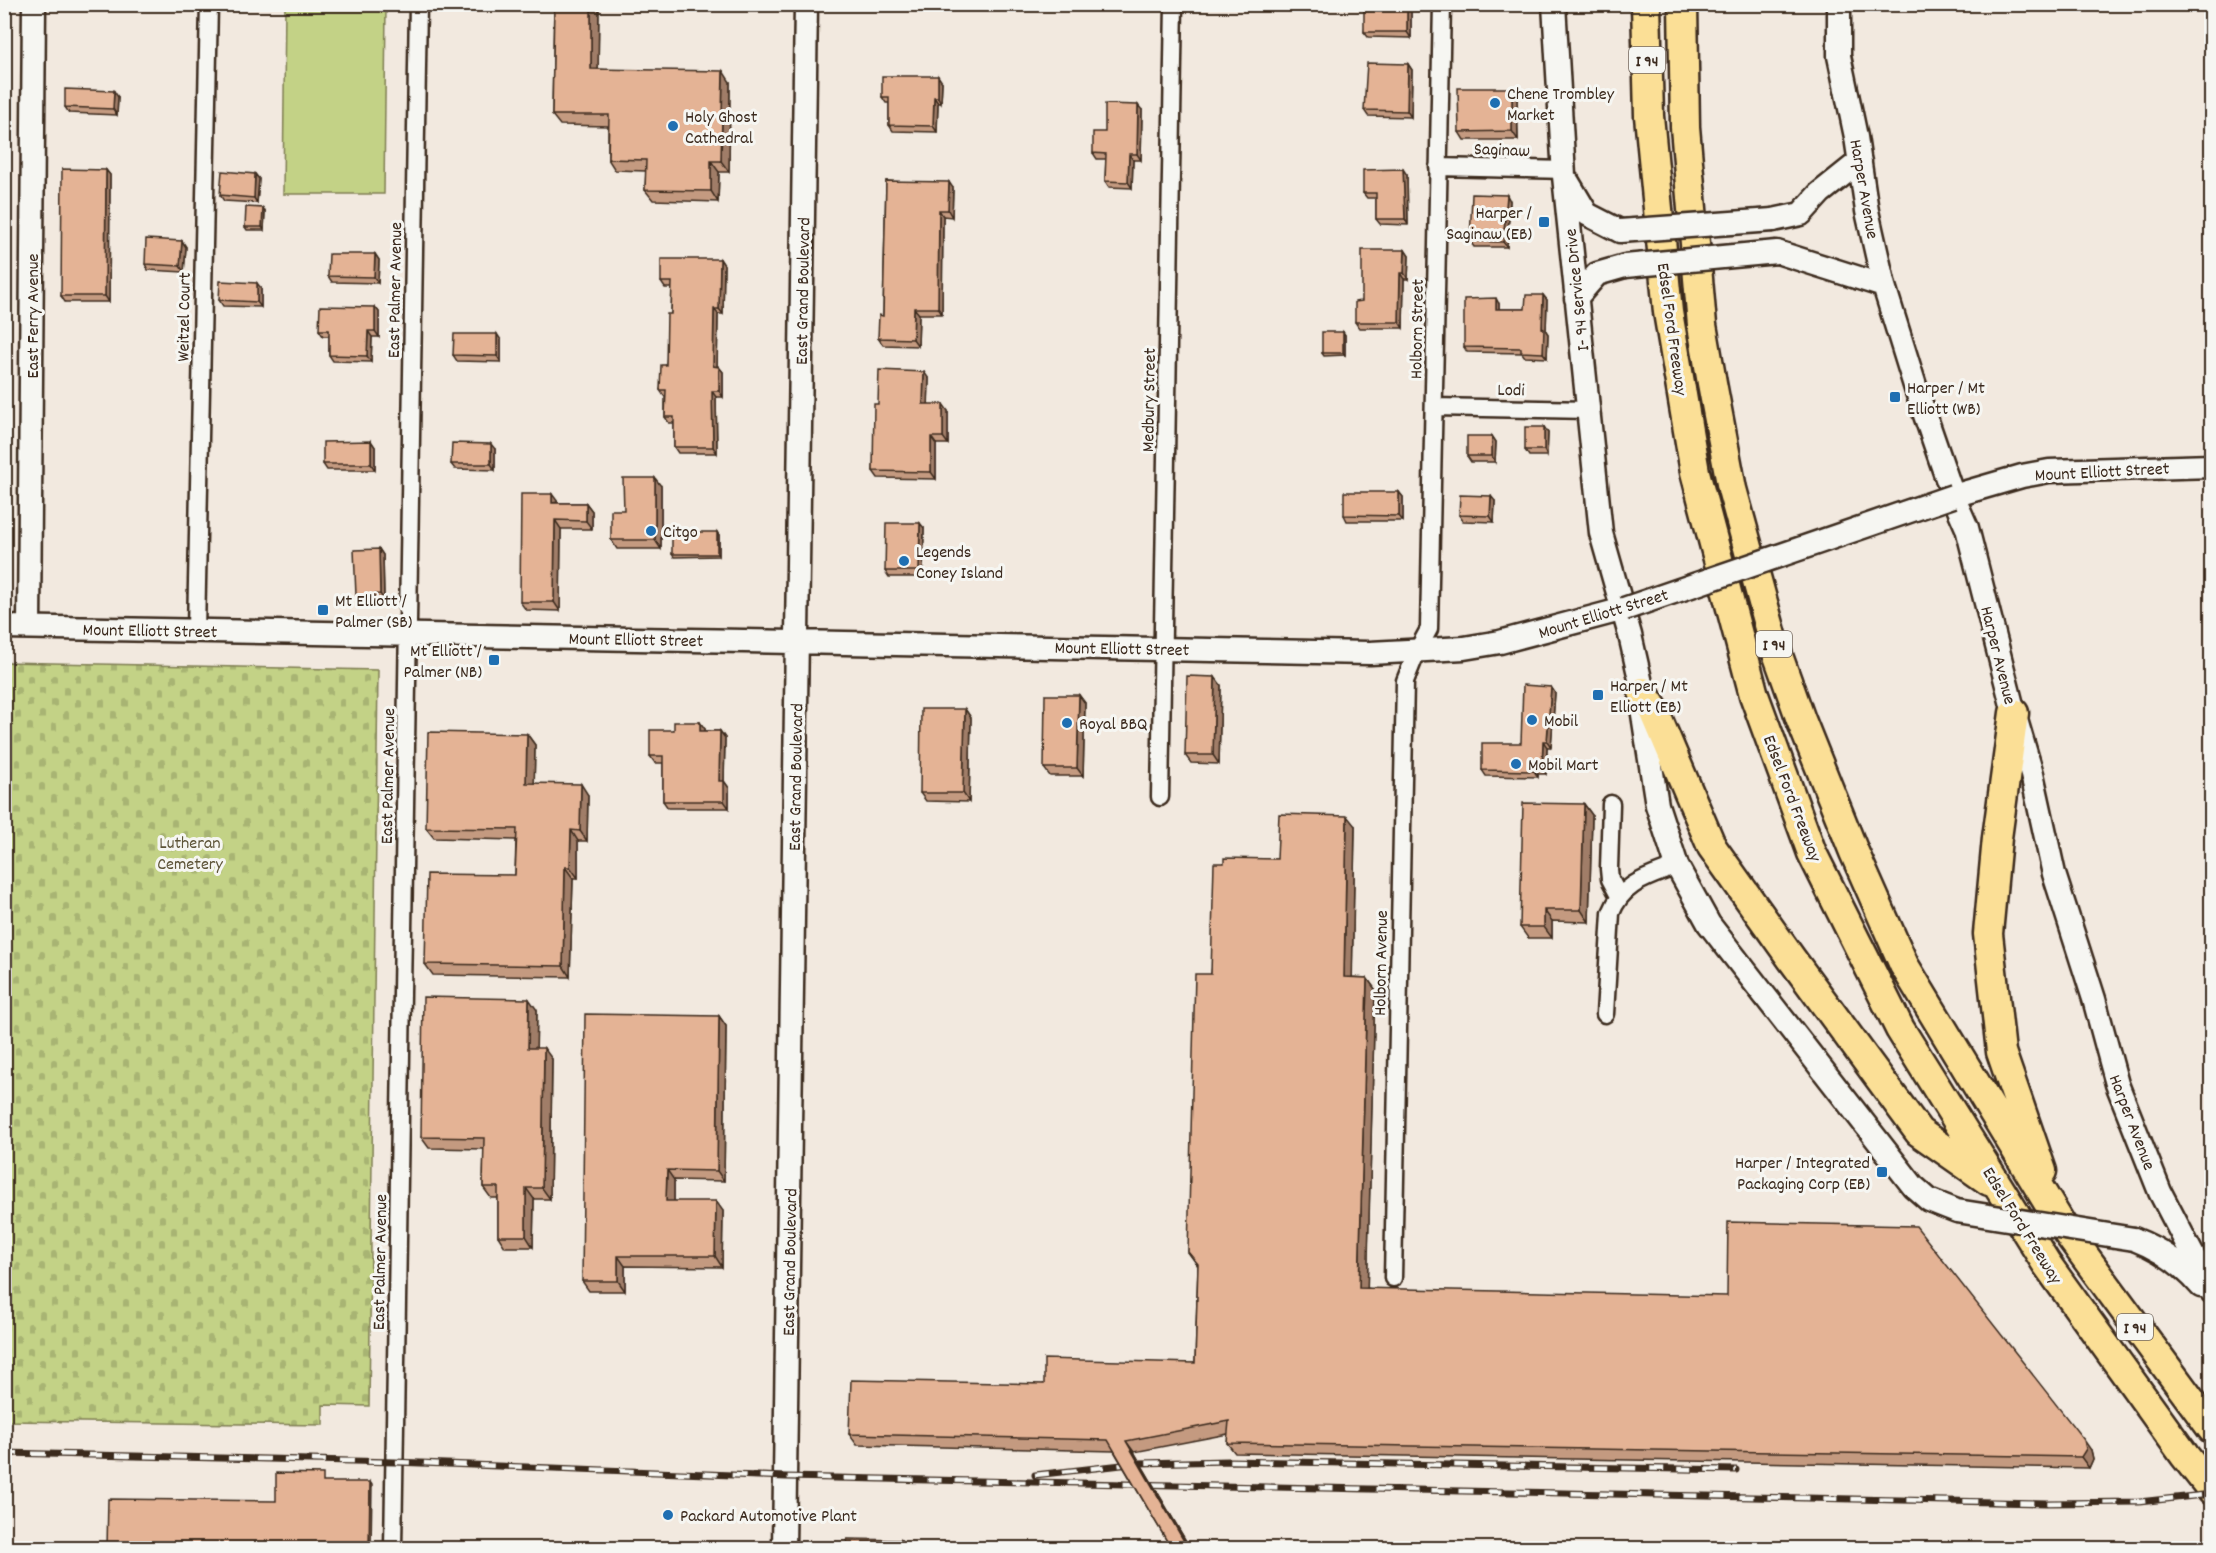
<svg xmlns="http://www.w3.org/2000/svg" width="2216" height="1553" viewBox="0 0 2216 1553" font-family="Dekko,sans-serif">
  <defs>
    <pattern id="cemetery-stones" width="16" height="16" patternUnits="userSpaceOnUse" patternTransform="scale(1.5)"><rect width="16" height="16" fill="#c3d286"/><path d="M2 7V4a2 2 0 0 1 4 0v3zM10 15v-3a2 2 0 0 1 4 0v3z" fill="#a8b473"/></pattern>
  </defs>
  <rect width="100%" height="100%" fill="#f2e9df"/>
  <filter id="ink" filterUnits="userSpaceOnUse"><feTurbulence type="fractalNoise" baseFrequency=".0167" numOctaves="2"/><feDisplacementMap in="SourceGraphic" scale="12" xChannelSelector="R" yChannelSelector="G"/><feConvolveMatrix kernelMatrix="1 2 1 2 8 2 1 2 1" color-interpolation-filters="sRGB"/></filter>
  <g filter="url(#ink)">
    <path fill="#c3d286" stroke="#7f7e52" stroke-width="1.5" d="M285,5H386L384,194H283Z"/>
    <path fill="url(#cemetery-stones)" stroke="#7f7e52" stroke-width="1.5" d="M5,662L378,670L369,1406L323,1405V1425L5,1421Z"/>
    <g fill="none" stroke-linecap="round" stroke-linejoin="round">
      <defs>
        <path id="street" d="M1438,167L1565,170
          M1434,407L1588,410
          M196,631L209,4
          M1160,797L1174,4
          M1611,804L1609,869L1610,879L1619,896
          M1605,1014L1611,913C1623,882 1649,877 1677,866
          M1393,1278L1405,681L1417,651L1429,629L1442,4
          M393,1548L418,4"/>
        <path id="secondary" d="M1554,4L1564,176L1601,533L1630,635L1643,692L1642,708L1657,805L1677,866L1709,924L1913,1186L1929,1200L1957,1211
          M1839,4V56L1856,137L1867,211L1884,286L1916,389L1953,496L1967,528L2014,713L2032,774L2054,874L2094,999L2117,1084L2160,1192L2212,1292
          M1568,182L1587,214L1620,231
          M1773,220L1801,214L1820,193L1860,161
          M1777,252L1884,286
          M1576,298L1597,274L1625,266
          M1953,496L2022,476L2049,471L2212,466
          M4,627L1370,653L1464,648L1500,642L1624,609
          M29,627L34,4
          M2134,1239C2160,1249 2183,1265 2201,1286
          M784,1548L806,4"/>
        <path id="highway" d="M1646,4L1649,116L1668,312L1695,472L1754,695L1812,853L1900,1029L2046,1263L2185,1456L2212,1490
          M1683,4L1685,127L1702,325L1712,383L1732,489L1776,650L1801,720L1854,852L1904,965L2061,1224L2212,1429
          M1643,692L1653,708L1712,847L1791,958L1919,1132L1989,1181
          M2014,713L1997,838L1988,934L2001,1052L2042,1171"/>
      </defs>
      <use href="#street" stroke="#3b2a1e" stroke-width="21"/>
      <use href="#secondary" stroke="#3b2a1e" stroke-width="27"/>
      <use href="#highway" stroke="#3b2a1e" stroke-width="33"/>
      <use href="#street" stroke="#f6f6f2" stroke-width="16"/>
      <use href="#secondary" stroke="#f6f6f2" stroke-width="22"/>
      <use href="#highway" stroke="#fbdf96" stroke-width="28"/>
      <defs>
        <path id="rail" d="M4,1453L395,1462L786,1477L2047,1503L2139,1502L2212,1494
          M1035,1475L1139,1463L1229,1461L1736,1470"/>
      </defs>
      <use href="#rail" stroke="#3b2a1e" stroke-width="7"/>
      <use href="#rail" stroke="#f6f6f2" stroke-width="4.5" stroke-dasharray="14" stroke-linecap="butt"/>
      <defs>
        <path id="secondary-bridge" d="M1620,231L1773,220
          M1625,266L1777,252
          M1624,609L1953,496
          M1957,1211L2134,1239"/>
      </defs>
      <use href="#secondary-bridge" stroke="#3b2a1e" stroke-width="27" stroke-linecap="butt"/>
      <use href="#secondary-bridge" stroke="#f6f6f2" stroke-width="22"/>
    </g>
    <path fill="#c49a80" stroke="#3b2a1e" stroke-width="1.5" d="M554,4H599L598,69L730,82L729,172H719L718,202L653,200L645,190L646,171L615,170L608,159V126L560,125L552,115Z
      M665,4H720V7H667Z
      M1369,4H1411V38L1368,37L1364,32Z
      M1408,64L1412,70L1411,117L1368,116L1364,110Z
      M942,82L941,103H938L937,132L893,131L889,125V103H886L882,97Z
      M1512,88L1517,96L1518,140H1464L1459,132Z
      M118,97L117,115L69,113L65,107Z
      M1142,110L1141,160H1133L1132,188L1109,187L1105,181L1106,159H1097L1093,153L1105,132Z
      M106,170L110,175L109,302H65L61,296Z
      M255,174L259,179L257,203L224,201L220,195Z
      M1407,175L1408,225L1380,224L1376,219V198H1367L1363,193Z
      M886,181L953,188L952,217L943,216L942,314H919L918,346L883,345L878,338L883,316Z
      M1510,201L1507,247H1474L1470,241Z
      M265,211L264,230H247L245,227Z
      M182,241L186,247L184,272L148,270L145,264Z
      M1405,250L1409,256L1408,279H1404L1403,328H1359L1355,322L1362,301Z
      M375,254L379,260L378,283L332,282L328,276Z
      M720,259L724,265L723,314H718L717,366L719,367L723,372V397H716L717,453H678L674,447V423H669L665,417V396H664L660,390L666,365L671,314L672,288H665L661,282Z
      M261,288V307L223,306L219,300Z
      M1543,295L1547,300L1546,331L1548,334L1547,358L1525,357L1522,353L1467,352L1464,347L1499,304V309H1525Z
      M375,307L379,312V337H372L371,362L333,361L329,355V336H323L319,330Z
      M1343,332L1345,335V355L1324,356L1322,353Z
      M501,340V362L457,361L453,355Z
      M929,379L928,404L948,411V444H936V479L878,478L873,471L878,404Z
      M1544,427L1548,433L1547,456H1529L1525,450Z
      M1492,436L1496,442L1495,462H1471L1467,456Z
      M371,441L375,447V470H327L323,464Z
      M495,449V470L455,469L451,464Z
      M661,486V549H617L611,540L624,510Z
      M1399,492L1403,497V521H1347L1344,515Z
      M1495,501L1494,522L1463,521L1459,515Z
      M558,503H586L592,511V529H561L560,611L526,610L520,602Z
      M924,528L923,577H889L885,571Z
      M719,535V556L674,557L672,554Z
      M379,549L383,555L384,600L360,601L356,595Z
      M1221,685L1219,764L1191,763L1185,755Z
      M1551,687L1555,693L1551,747H1547L1546,774H1538V777L1486,776L1482,770L1521,743Z
      M1079,695L1085,703L1083,776H1050L1044,768Z
      M965,709L971,718L969,802L926,801L920,793Z
      M705,729V731H720L725,738L724,781L729,788V808H668L663,801V763H655L650,756L674,730Z
      M527,734L535,745L534,783L588,795L587,841H578V878H573L570,977L433,975L425,964L515,875L516,840L434,838L426,828Z
      M1584,804L1592,815L1589,922L1552,921V938H1528L1520,927Z
      M1355,826L1352,977L1367,978L1375,989L1367,1288L2091,1450L2093,1459L2089,1468L1235,1453L1227,1443L1228,1434L1134,1452L1190,1548H1171L1114,1451L857,1445L849,1434L1044,1384L1195,1363L1198,1266L1188,1252L1211,974L1224,863L1277,859Z
      M537,1010L536,1048L552,1059L550,1199H534L533,1247H505L498,1236V1198H491L483,1187L484,1149L429,1148L421,1137Z
      M719,1016L726,1026L724,1181L674,1180V1201L723,1211L722,1267L625,1266V1291H589L582,1281Z"/>
    <path fill="#a07d68" stroke="#3b2a1e" stroke-width="1.5" d="M591,4H599L598,80L591,69Z
      M1407,4H1411V38L1407,32Z
      M1408,64L1412,70L1411,117L1407,111Z
      M723,71L730,82L729,172L721,161Z
      M938,76L942,82L941,103L938,97Z
      M1512,88L1517,96L1518,140L1512,131Z
      M114,91L118,97L117,115L113,109Z
      M934,97L938,103L937,132L933,126Z
      M1138,105L1142,110L1141,160L1137,154Z
      M1129,154L1133,160L1132,188L1128,182Z
      M711,161L719,172L718,202L711,191Z
      M1403,169L1407,175L1408,225L1405,219Z
      M106,170L110,175L109,302L105,296Z
      M255,174L259,179L257,203L254,198Z
      M949,182L953,188L952,217L948,210Z
      M1507,195L1510,201L1507,247L1503,242Z
      M263,208L265,211L264,230L262,227Z
      M939,210L943,216L942,314L938,308Z
      M182,241L186,247L184,272L180,266Z
      M1405,250L1409,256L1408,279L1404,273Z
      M375,254L379,260L378,283L374,277Z
      M720,259L724,265L723,314L719,309Z
      M1400,273L1404,279L1403,328L1399,322Z
      M257,283L261,288V307L257,302Z
      M1543,295L1547,300L1546,331L1548,334L1547,358L1543,353L1542,328Z
      M1496,298L1499,304V314L1496,309Z
      M375,307L379,312V337L375,331Z
      M914,308L919,314L918,346L913,339Z
      M714,309L718,314L717,372L713,366Z
      M368,331L372,337L371,362L367,356Z
      M1343,332L1345,335V355L1343,353Z
      M497,334L501,340V362L497,356Z
      M719,367L723,372V397L719,391Z
      M924,372L929,379L928,411L923,404Z
      M712,391L716,397L717,453L713,447Z
      M943,404L948,411V444L943,437Z
      M1544,427L1548,433L1547,456L1544,450Z
      M1492,436L1496,442L1495,462L1492,456Z
      M931,437L936,444V479L931,472Z
      M371,441L375,447V470L371,464Z
      M491,444L495,449V470L491,464Z
      M655,478L661,486V549L655,540Z
      M1399,492L1403,497V521L1399,516Z
      M552,494L558,502L552,503Z
      M1491,496L1495,501L1494,522L1490,516Z
      M586,503L592,511V529L586,521Z
      M555,520L561,529L560,611L554,602Z
      M920,523L924,528L923,577L919,571Z
      M717,532L719,535V556L717,554Z
      M379,549L383,555L384,600L380,594Z
      M1215,677L1221,685L1219,764L1213,755Z
      M1551,687L1555,693L1551,747L1547,741Z
      M1079,695L1085,703L1083,776L1077,768Z
      M965,709L971,718L969,802L963,793Z
      M700,722L705,729V738L700,731Z
      M720,731L725,738L724,781L729,788V808L724,801L719,781Z
      M527,734L535,745L534,794L526,783Z
      M1543,741L1547,747L1546,774L1542,768Z
      M1534,768L1538,774V777L1534,771Z
      M581,784L588,795L587,841L580,831Z
      M1584,804L1592,815L1589,922L1581,910Z
      M1347,816L1355,826L1352,988L1344,977Z
      M571,830L578,841V878L570,867Z
      M565,867L573,878L570,977L563,966Z
      M1544,910L1552,921V938L1544,927Z
      M1367,978L1375,989L1367,1299L1359,1288Z
      M529,999L537,1010L536,1059L528,1048Z
      M719,1016L726,1026L724,1181L717,1171Z
      M544,1048L552,1059L550,1199L542,1188Z
      M667,1170L674,1180V1211L666,1201Z
      M526,1188L534,1199L533,1247L526,1236Z
      M716,1201L723,1211L722,1267L715,1256Z
      M618,1256L625,1266V1291L618,1281Z
      M2084,1440L2091,1450L2093,1459L2089,1468L2081,1457Z
      M1126,1441L1134,1452L1190,1548H1188Z
      M370,1482L372,1485L371,1548H369Z
      M901,1540L907,1548H901Z"/>
    <path fill="#e4b395" stroke="#3b2a1e" stroke-width="1.5" d="M554,4H591V69L723,71L721,161H711V191L645,190L646,160L608,159L609,115H552Z
      M1369,4H1407V32H1364V8H1369Z
      M1367,63L1408,64L1407,111L1364,110Z
      M882,76H938V97H934L933,126L889,125V97H882Z
      M1458,88H1512V131L1459,132Z
      M65,89L114,91L113,109L65,107Z
      M1105,104L1138,105L1137,154H1129L1128,182L1105,181L1106,154L1093,153V132H1105Z
      M62,169L106,170L105,296H61Z
      M1403,169L1405,219H1376V193H1363V170Z
      M222,171L255,174L254,198L220,195Z
      M886,181L949,182L948,210H939L938,308H914L913,339L878,338L879,315L883,316Z
      M1472,194L1507,195L1503,242L1470,241Z
      M246,207L263,208L262,227H245Z
      M146,239L182,241L180,266L145,264Z
      M1362,250H1405L1404,273H1400L1399,322H1355V302L1362,301Z
      M329,254H375L374,277L328,276Z
      M661,259H720L719,309H714L713,366L719,367V391H712L713,447H674V417H665L666,390H660L661,365H666L667,314H671L672,282H661Z
      M220,281L257,283V302L219,300Z
      M1526,295H1543L1542,328L1544,329L1543,353L1521,352V348L1464,347V299L1496,298V309H1525Z
      M320,306L375,307V331H368L367,356L329,355V330H319Z
      M1322,332H1343V353H1322Z
      M454,334H497V356L453,355Z
      M879,370L924,372L923,404H943V437H931V472L873,471L874,404H878Z
      M1525,427H1544V450H1525Z
      M1467,436H1492V456H1467Z
      M371,441V464H323V442Z
      M452,443L491,444V464H451Z
      M623,478H655V540H611V510H624Z
      M1344,492H1399V516L1344,515Z
      M521,494H552V503H586V521L555,520L554,602H520Z
      M1460,495L1491,496L1490,516L1459,515Z
      M886,523H920L919,571H885Z
      M672,532H717V554H672Z
      M379,549L380,594L356,595L354,550Z
      M1187,676L1215,677L1213,755H1185Z
      M1523,685L1551,687L1547,741H1543L1542,768H1534V771L1482,770V743H1521Z
      M1045,695H1079L1077,768H1044Z
      M921,709H965L963,793H920Z
      M674,722H700V731H720L719,781H724V801H663V756H650V730H674Z
      M428,732L527,734L526,783L581,784L580,831L571,830L570,867H565L563,966L425,964L427,874L515,875L517,829L426,828Z
      M1523,803L1584,804L1581,910H1544V927H1520Z
      M1279,814L1347,816L1344,977L1367,978L1359,1288L1727,1296L1728,1222L1916,1226L2084,1440L2086,1449L2081,1457L1227,1443L1229,1421L1126,1441L1188,1548H1171L1108,1440L849,1434L851,1380L1044,1384V1359L1195,1363L1198,1264L1188,1252L1195,974H1211L1214,863H1224V858L1277,859Z
      M423,997L529,999L528,1048H544L542,1188H526V1236H498V1187H483L484,1138L421,1137Z
      M585,1014L719,1016L717,1171L667,1170L666,1201H716L715,1256H618V1281H582Z
      M276,1473L323,1474V1482H370L369,1548H107L108,1499L276,1501Z
      M847,1539L901,1540V1548H847Z"/>
  </g>
  <g fill="#1f6fb2" stroke="#f6f6f2" stroke-width="2">
    <circle cx="1495" cy="103" r="6"/>
    <circle cx="673" cy="126" r="6"/>
    <rect x="1538" y="216" width="12" height="12" rx="3"/>
    <rect x="1889" y="391" width="12" height="12" rx="3"/>
    <circle cx="651" cy="531" r="6"/>
    <circle cx="904" cy="561" r="6"/>
    <rect x="317" y="604" width="12" height="12" rx="3"/>
    <rect x="488" y="654" width="12" height="12" rx="3"/>
    <rect x="1592" y="689" width="12" height="12" rx="3"/>
    <circle cx="1532" cy="720" r="6"/>
    <circle cx="1067" cy="723" r="6"/>
    <circle cx="1516" cy="764" r="6"/>
    <rect x="1876" y="1166" width="12" height="12" rx="3"/>
    <circle cx="668" cy="1515" r="6"/>
  </g>
  <g text-anchor="middle" stroke-width="6" stroke-linejoin="round" paint-order="stroke">
    <g fill="#f6f6f2" stroke="#73675e" stroke-width="1.5">
      <rect x="1629" y="47" width="36" height="26" rx="4.5"/>
      <rect x="1756" y="631" width="36" height="26" rx="4.5"/>
      <rect x="2117" y="1314" width="36" height="26" rx="4.5"/>
    </g>
    <g font-size="16" font-weight="bold" fill="#3b2a1e">
      <text x="1647" y="66">I 94</text>
      <text x="1774" y="650">I 94</text>
      <text x="2135" y="1333">I 94</text>
    </g>
    <g font-size="18" fill="#3b2a1e" stroke="#f6f6f2" text-anchor="start">
      <text x="1507" y="99">Chene Trombley<tspan x="1507" dy="21">Market</tspan></text>
      <text x="685" y="122">Holy Ghost<tspan x="685" dy="21">Cathedral</tspan></text>
      <text x="1532" y="218" text-anchor="end">Harper /<tspan x="1532" dy="21">Saginaw (EB)</tspan></text>
      <text x="1907" y="393">Harper / Mt<tspan x="1907" dy="21">Elliott (WB)</tspan></text>
      <text x="663" y="537">Citgo</text>
      <text x="916" y="557">Legends<tspan x="916" dy="21">Coney Island</tspan></text>
      <text x="335" y="606">Mt Elliott /<tspan x="335" dy="21">Palmer (SB)</tspan></text>
      <text x="482" y="656" text-anchor="end">Mt Elliott /<tspan x="482" dy="21">Palmer (NB)</tspan></text>
      <text x="1610" y="691">Harper / Mt<tspan x="1610" dy="21">Elliott (EB)</tspan></text>
      <text x="1544" y="726">Mobil</text>
      <text x="1079" y="729">Royal BBQ</text>
      <text x="1528" y="770">Mobil Mart</text>
      <text x="1870" y="1168" text-anchor="end">Harper / Integrated<tspan x="1870" dy="21">Packaging Corp (EB)</tspan></text>
      <text x="680" y="1521">Packard Automotive Plant</text>
    </g>
    <g font-size="18" fill="#3b2a1e" stroke="#f6f6f2">
      <text transform="translate(1502 149) rotate(2)" y="6">Saginaw</text>
      <text transform="translate(1865 189) rotate(80)" y="6">Harper Avenue</text>
      <text transform="translate(394 290) rotate(-89)" y="6">East Palmer Avenue</text>
      <text transform="translate(1576 290) rotate(-96)" y="6">I- 94 Service Drive</text>
      <text transform="translate(802 291) rotate(-89)" y="6">East Grand Boulevard</text>
      <text transform="translate(32 316) rotate(-90)" y="6">East Ferry Avenue</text>
      <text transform="translate(183 317) rotate(-89)" y="6">Weitzel Court</text>
      <text transform="translate(1416 329) rotate(-89)" y="6">Holborn Street</text>
      <text transform="translate(1673 329) rotate(82)" y="6">Edsel Ford Freeway</text>
      <text transform="translate(1511 389) rotate(1)" y="6">Lodi</text>
      <text transform="translate(1148 400) rotate(-89)" y="6">Medbury Street</text>
      <text transform="translate(2102 471) rotate(-3)" y="6">Mount Elliott Street</text>
      <text transform="translate(1603 613) rotate(-17)" y="6">Mount Elliott Street</text>
      <text transform="translate(150 630) rotate(1)" y="6">Mount Elliott Street</text>
      <text transform="translate(636 639) rotate(1)" y="6">Mount Elliott Street</text>
      <text transform="translate(1122 648) rotate(1)" y="6">Mount Elliott Street</text>
      <text transform="translate(1999 655) rotate(76)" y="6">Harper Avenue</text>
      <text transform="translate(387 776) rotate(-89)" y="6">East Palmer Avenue</text>
      <text transform="translate(795 777) rotate(-89)" y="6">East Grand Boulevard</text>
      <text transform="translate(1793 798) rotate(69)" y="6">Edsel Ford Freeway</text>
      <text transform="translate(1380 963) rotate(-89)" y="6">Holborn Avenue</text>
      <text transform="translate(2133 1122) rotate(69)" y="6">Harper Avenue</text>
      <text transform="translate(2023 1225) rotate(58)" y="6">Edsel Ford Freeway</text>
      <text transform="translate(379 1262) rotate(-89)" y="6">East Palmer Avenue</text>
      <text transform="translate(789 1262) rotate(-89)" y="6">East Grand Boulevard</text>
    </g>
    <g font-size="18" fill="#5d5438" stroke="#f6f6f2">
      <text x="190" y="848">Lutheran<tspan x="190" dy="21">Cemetery</tspan></text>
    </g>
  </g>
  <rect width="2216" height="1553" fill="none" stroke="#f6f6f2" stroke-width="24"/>
  <rect x="12" y="12" width="2192" height="1529" fill="none" stroke="#3b2a1e" stroke-width="2" filter="url(#ink)"/>
</svg>
